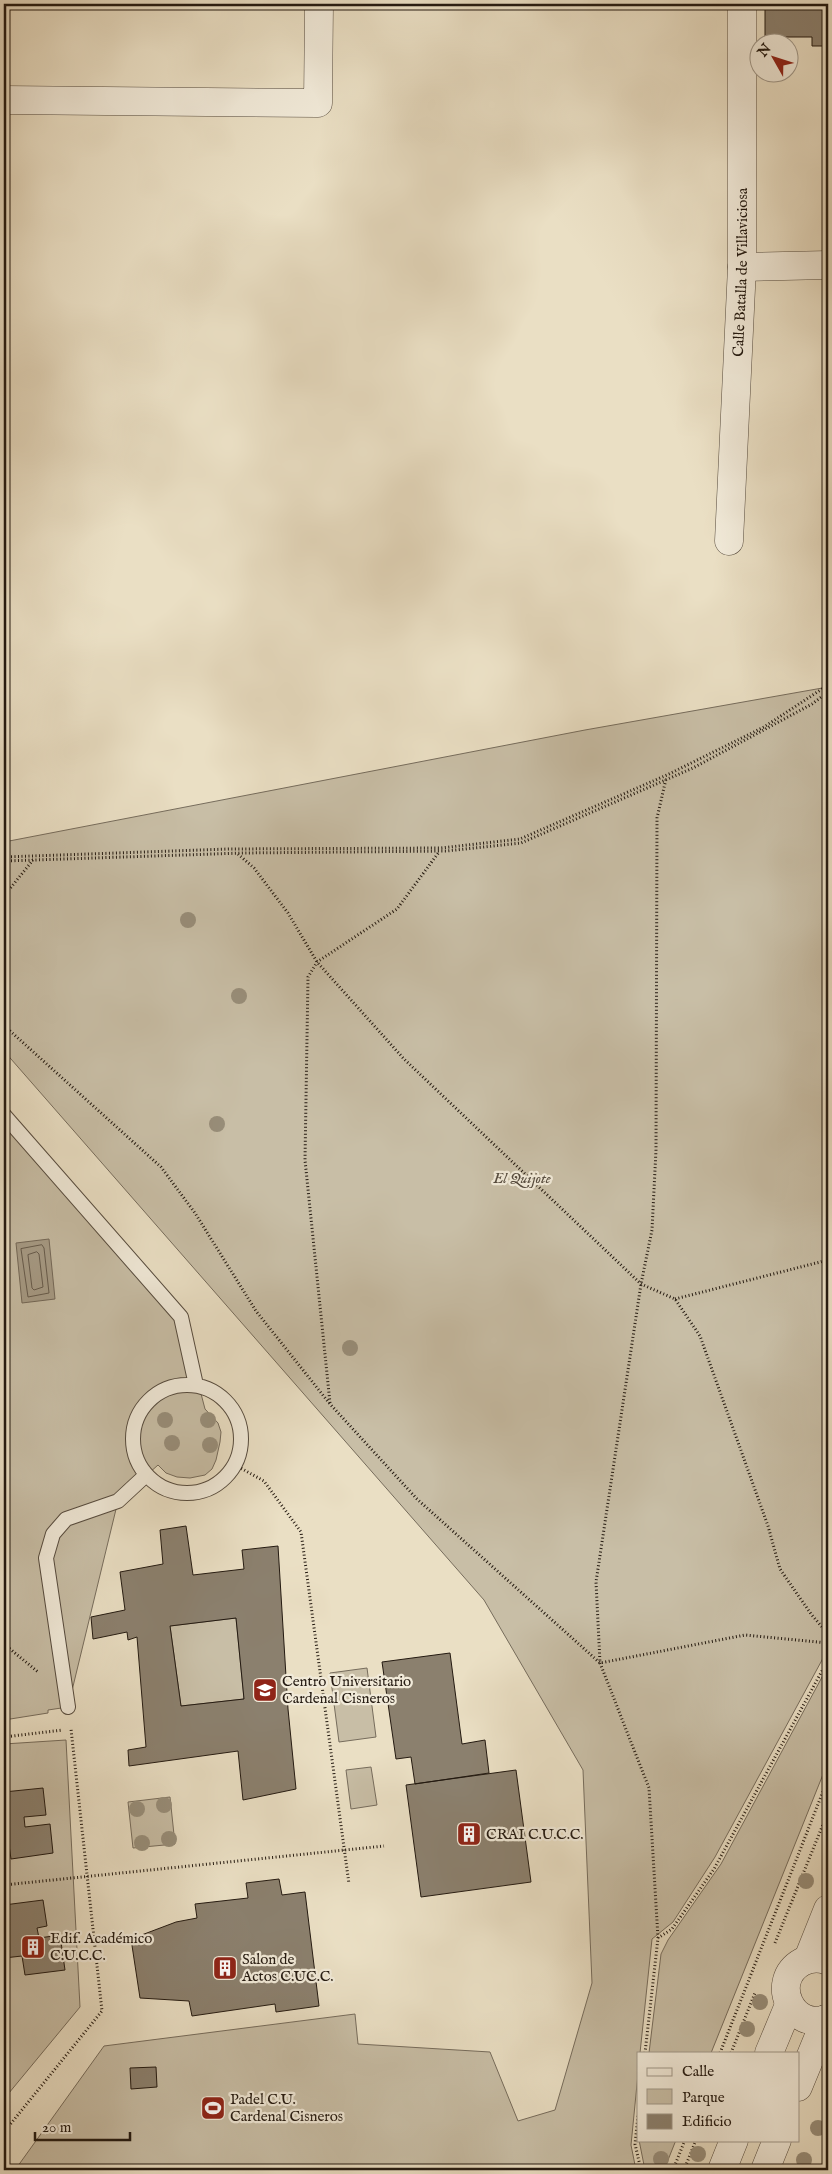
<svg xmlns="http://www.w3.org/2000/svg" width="832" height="2174" viewBox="0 0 832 2174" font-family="'IM FELL English',serif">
  <rect width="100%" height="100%" fill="#eadfc4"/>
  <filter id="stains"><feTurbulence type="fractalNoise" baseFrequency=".004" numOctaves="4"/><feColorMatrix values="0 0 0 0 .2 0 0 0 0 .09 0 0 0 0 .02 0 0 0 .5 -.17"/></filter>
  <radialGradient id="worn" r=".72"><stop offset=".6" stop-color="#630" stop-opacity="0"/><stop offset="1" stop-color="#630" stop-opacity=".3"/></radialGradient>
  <path fill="#c8bea6" stroke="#766c5c" d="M828,687V1649L715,1857L673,1922L652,1939L640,2053H638V2074L631,2145L636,2170H15L104,2046L355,2014L358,2044L490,2052L518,2121L555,2110L592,1983L583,1770L484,1600L4,1051V842L585,730Z
    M4,1115L181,1317L205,1409L218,1423L221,1432L220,1442L216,1460L212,1469L205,1475L190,1478L177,1477L166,1473L158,1465L118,1501L68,1707L48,1710V1713L4,1720Z
    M236,1618L244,1699L181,1706L170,1626Z
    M828,1666V1762L711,2053H649L661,1954L668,1940L721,1864Z
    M367,1668L376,1737L339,1742L330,1673Z
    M66,1740L80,2007L4,2099V1744Z
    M371,1767L377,1805L351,1809L346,1770Z
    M170,1797L175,1844L133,1848L128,1802Z
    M639,2140H676L664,2170H645Z"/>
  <path fill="#a79c87" stroke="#736858" d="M49,1239L55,1299L22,1303L16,1243Z"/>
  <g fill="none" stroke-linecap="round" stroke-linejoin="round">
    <path stroke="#665b4c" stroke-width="1" d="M42,1245L44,1248L49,1293L28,1297L21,1249Z
      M37,1252L39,1254L43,1287L34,1290L32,1288L28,1255Z"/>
  </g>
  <path fill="#8b806e" stroke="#241a11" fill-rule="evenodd" d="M765,4H828V34H825V46H812V37H784V42H765Z
    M186,1526L193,1575L244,1569L242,1550L278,1546L288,1709L296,1789L243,1800L238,1751L129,1766L128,1750L146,1747L137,1637L128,1640L127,1632L93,1639L91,1617L125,1610L120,1572L163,1564L160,1530ZM236,1618L244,1699L181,1706L170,1626Z
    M450,1653L462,1744L485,1740L489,1773L415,1784L411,1757L396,1759L382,1662Z
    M516,1770L531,1882L421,1897L406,1785Z
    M43,1788L46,1815L24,1817L25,1827L50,1824L53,1853L11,1859L9,1845H4V1792Z
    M279,1879L282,1895L305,1892L319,2006L276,2012L275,2004L192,2016L189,2001L140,1998L131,1939L176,1922L197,1918L195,1904L248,1898L246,1883Z
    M43,1900L47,1926L37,1928L39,1938L60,1935L65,1970L25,1975L22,1956L4,1958L8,1990H4V1905Z
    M156,2067L157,2087L131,2089L130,2068Z"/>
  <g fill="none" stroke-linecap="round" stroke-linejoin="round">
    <defs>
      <path id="lane" d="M4,1115L181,1317L196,1385
        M133 1439a54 54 0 1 1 108 0a54 54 0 1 1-108 0Z
        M68,1707L46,1558L53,1534L66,1519L118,1501L146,1475"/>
      <g id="street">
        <path d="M4,100L318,103L319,4"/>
        <path d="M742,267L828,265"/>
        <path id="s1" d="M729,541L742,267V4"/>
        <path d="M808,1959L828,1909"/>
        <path d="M828,1961C819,1957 810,1958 802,1962C768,1981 793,2033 828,2018"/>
        <path d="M769,2053L789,2005"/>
        <path d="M798,2087L826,2019"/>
        <path d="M722,2170L734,2140"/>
        <path d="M765,2170L777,2140"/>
      </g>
    </defs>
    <use href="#lane" stroke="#564b3e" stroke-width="16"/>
    <use href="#street" stroke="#564b3e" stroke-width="29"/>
    <path stroke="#241a11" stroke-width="3" stroke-dasharray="1 2.5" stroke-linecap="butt" d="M238,854L254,868L288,913L317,962L404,1059L641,1284L675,1299L700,1336L768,1526L780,1569L811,1614L828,1634
      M4,857L228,849L441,848L520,839L667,775L764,727L828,685
      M4,861L243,853L446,851L521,843L693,768L812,704L828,692
      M4,896L33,860
      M4,1022L9,1030L161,1167L195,1213L256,1311L330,1404L417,1499L600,1663L745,1635L828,1643
      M675,1299L828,1260
      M330,1403L305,1160L308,977L317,962L397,909L439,852
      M235,1465L264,1481L301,1532L349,1884
      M4,1644L38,1672
      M4,1737L63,1730
      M4,1885L384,1846
      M658,1938L649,1788L600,1663L596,1582L641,1284L652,1230L656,1150L657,818L666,779
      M775,1943L828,1812
      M645,2053L658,1938L672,1929L714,1869L828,1660
      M720,2053L828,1779
      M731,2053L755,1993
      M638,2116L635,2144L641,2170
      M4,2132L102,2011L71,1729
      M673,2170L685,2140
      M684,2170L696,2140"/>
    <use href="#lane" stroke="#f1ead9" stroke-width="14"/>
    <use href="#street" stroke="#f1ead9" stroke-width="28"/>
  </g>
  <g fill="#988e7a">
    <circle cx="188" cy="920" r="8"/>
    <circle cx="239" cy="996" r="8"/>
    <circle cx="217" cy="1124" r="8"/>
    <circle cx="350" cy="1348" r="8"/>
    <circle cx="165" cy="1420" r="8"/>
    <circle cx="208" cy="1420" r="8"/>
    <circle cx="172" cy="1443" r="8"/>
    <circle cx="210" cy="1445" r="8"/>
    <circle cx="164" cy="1805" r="8"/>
    <circle cx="137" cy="1809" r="8"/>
    <circle cx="169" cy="1839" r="8"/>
    <circle cx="142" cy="1843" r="8"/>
    <circle cx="806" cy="1881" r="8"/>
    <circle cx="760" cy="2002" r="8"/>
    <circle cx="747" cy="2029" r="8"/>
    <circle cx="818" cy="2128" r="8"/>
    <circle cx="698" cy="2154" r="8"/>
    <circle cx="661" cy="2159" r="8"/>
    <circle cx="804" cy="2160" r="8"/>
  </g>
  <defs>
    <symbol id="school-square" viewBox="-11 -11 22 22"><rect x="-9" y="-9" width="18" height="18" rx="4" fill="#8f2418" stroke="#f1ead9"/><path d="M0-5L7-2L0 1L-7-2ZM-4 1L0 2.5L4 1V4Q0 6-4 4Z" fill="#fff"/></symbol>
    <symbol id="building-square" viewBox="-11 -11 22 22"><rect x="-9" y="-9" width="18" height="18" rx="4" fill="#8f2418" stroke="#f1ead9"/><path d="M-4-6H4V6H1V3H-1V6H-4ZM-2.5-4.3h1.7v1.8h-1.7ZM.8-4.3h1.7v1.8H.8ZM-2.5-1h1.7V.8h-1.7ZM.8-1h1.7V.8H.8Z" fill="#fff"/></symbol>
    <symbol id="stadium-square" viewBox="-11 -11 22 22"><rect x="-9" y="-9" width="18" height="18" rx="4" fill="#8f2418" stroke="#f1ead9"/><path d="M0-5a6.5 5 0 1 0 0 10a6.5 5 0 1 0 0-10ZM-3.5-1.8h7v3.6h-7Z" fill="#fff"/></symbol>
  </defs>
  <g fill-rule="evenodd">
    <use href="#school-square" x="251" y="1676" width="28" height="28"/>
    <use href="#building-square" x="455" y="1820" width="28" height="28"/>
    <use href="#building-square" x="19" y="1933" width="28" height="28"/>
    <use href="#building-square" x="211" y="1954" width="28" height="28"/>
    <use href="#stadium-square" x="199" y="2094" width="28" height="28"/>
  </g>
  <g text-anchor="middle" stroke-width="4.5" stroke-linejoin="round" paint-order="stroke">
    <g font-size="15" fill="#241a11" stroke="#f1ead9">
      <text dy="5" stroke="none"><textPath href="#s1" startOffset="269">Calle Batalla de Villaviciosa</textPath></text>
    </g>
    <g font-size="15" font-style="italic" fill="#554b3e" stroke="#f1ead9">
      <text x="522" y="1183">El Quijote</text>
    </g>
    <g font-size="15" fill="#241a11" stroke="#f1ead9" text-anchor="start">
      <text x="282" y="1686">Centro Universitario<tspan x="282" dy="17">Cardenal Cisneros</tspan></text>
      <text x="486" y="1839">CRAI C.U.C.C.</text>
      <text x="50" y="1943">Edif. Académico<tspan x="50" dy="17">C.U.C.C.</tspan></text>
      <text x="242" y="1964">Salon de<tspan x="242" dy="17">Actos C.UC.C.</tspan></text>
      <text x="230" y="2104">Padel C.U.<tspan x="230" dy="17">Cardenal Cisneros</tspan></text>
    </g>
  </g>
  <rect width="832" height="2174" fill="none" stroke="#eadfc4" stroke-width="20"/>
  <rect x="5" y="5" width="822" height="2164" fill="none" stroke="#241a11" stroke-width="2.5"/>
  <rect x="10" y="10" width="812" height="2154" fill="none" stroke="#241a11"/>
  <rect x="637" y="2052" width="162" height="90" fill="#f1ead9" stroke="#9f9789"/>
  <rect x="647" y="2068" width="25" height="8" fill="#f1ead9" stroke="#9f9789"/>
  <text x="682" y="2076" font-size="15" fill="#241a11">Calle</text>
  <rect x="647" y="2089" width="25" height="15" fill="#c8bea6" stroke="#9f9789"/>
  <text x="682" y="2102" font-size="15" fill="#241a11">Parque</text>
  <rect x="647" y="2114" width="25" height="15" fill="#8b806e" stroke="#9f9789"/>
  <text x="682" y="2126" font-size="15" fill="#241a11">Edificio</text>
  <g transform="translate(774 58) rotate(309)"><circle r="24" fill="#f1ead9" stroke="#9f9789"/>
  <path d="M0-4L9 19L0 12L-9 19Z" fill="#8f2418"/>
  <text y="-8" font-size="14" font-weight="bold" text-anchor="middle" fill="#241a11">N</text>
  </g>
  <path d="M35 2132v8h95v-8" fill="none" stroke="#241a11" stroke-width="2.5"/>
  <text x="42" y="2132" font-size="15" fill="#241a11" stroke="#f1ead9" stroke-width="4" paint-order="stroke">20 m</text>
  <rect width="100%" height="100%" filter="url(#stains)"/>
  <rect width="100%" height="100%" fill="url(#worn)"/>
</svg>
